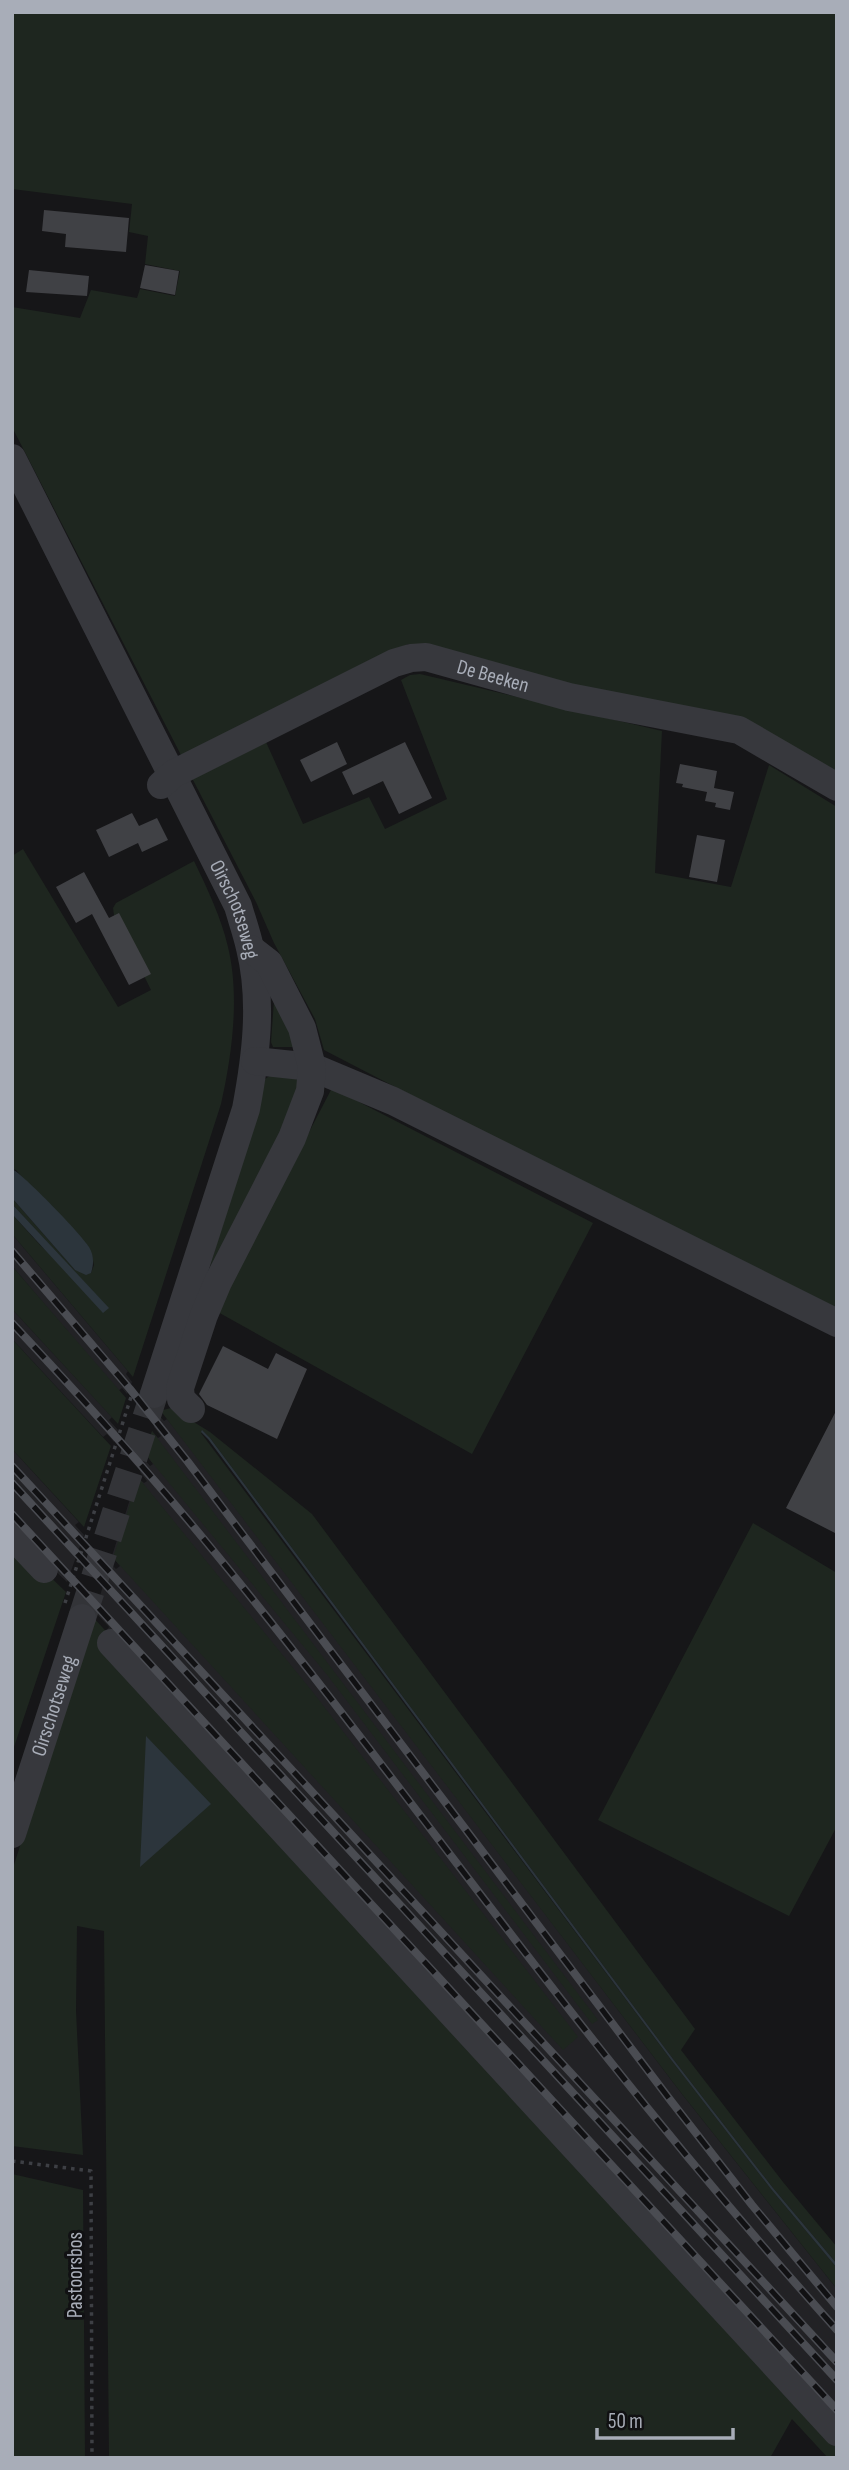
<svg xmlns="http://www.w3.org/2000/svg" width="849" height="2470" viewBox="0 0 849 2470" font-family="'Sofia Sans Condensed',sans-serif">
  <rect width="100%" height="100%" fill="#161618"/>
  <path fill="#222225" d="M12,1234L128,1371L126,1374L132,1382L127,1394L122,1388L118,1391L12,1266Z
    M12,1309L112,1417L109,1420L118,1430L114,1442L107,1434L103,1437L12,1339Z
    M158,1414L164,1421L167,1419L197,1456L682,2094L837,2289V2427L106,1631L109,1627L95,1612L110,1563L116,1569L120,1566L112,1556L137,1477L144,1483L147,1481L140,1472L144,1459L150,1466L153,1464L145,1453L152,1431L158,1438L161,1436L154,1427Z
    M12,1449L79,1522L75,1525L84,1535L67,1582L12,1530Z"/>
  <path fill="#1e261f" d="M12,12H837V775L611,694L408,644L182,757L12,427V307L80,318L91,290L137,298L140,289L175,296L180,271L145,264L148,236L129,232L132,204L12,189Z
    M420,674L662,731L655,873L731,887L769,765L837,807V1316L324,1050L315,1019L274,943L256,902L192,778L266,742L303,824L369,797L385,829L447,799L401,680L410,675Z
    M23,849L118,1007L151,990L114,915L113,908L116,903L194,861C207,888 221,917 228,947C240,996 232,1055 221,1104L133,1377L12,1234V1214L40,1245L108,1308L12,1204V1198L75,1270L91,1273L94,1265L92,1256L16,1170L12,1169V856Z
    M275,987L302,1047H273L271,1042Z
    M274,1073L294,1076L304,1088L209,1270L248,1137L262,1081Z
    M332,1088L593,1223L472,1454L216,1311Z
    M12,1266L126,1398L118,1424L12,1309Z
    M12,1339L111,1446L84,1527L12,1449Z
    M179,1406L184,1416L210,1432L312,1514L695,2029L681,2050L783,2182L837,2247V2264L773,2188L673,2059L210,1438L203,1431L201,1433L672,2061L771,2189L837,2268V2289L682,2094L160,1410V1408L163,1410Z
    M152,1431L598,2020L592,2024L328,1676L146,1455Z
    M138,1477L312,1691L578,2037L563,2050L113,1558Z
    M753,1523L837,1573V1826L789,1916L598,1820Z
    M12,1540L66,1592L12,1753Z
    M93,1617L837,2437V2458H828L792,2419L770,2458H109L104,1931L77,1926L76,2011L83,2155L12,2146V1871Z
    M12,2174L83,2190L85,2458H12Z"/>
  <path fill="#2c353c" d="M12,1169C22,1173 83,1236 89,1247C94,1255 94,1264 91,1273L86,1275L75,1270L12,1198Z
    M12,1204L109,1308L103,1313L12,1214Z
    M202,1430L210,1438L673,2059L773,2188L837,2264V2268L771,2189L672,2061L208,1439L201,1432Z
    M146,1736L211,1804L140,1867Z"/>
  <path fill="#404145" d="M44,210L129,218L126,252L65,247L66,234L42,231Z
    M145,265L179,271L175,295L140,288Z
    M29,270L89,276L87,296L26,292Z
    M337,742L347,764L311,782L300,760Z
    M405,742L432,798L399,814L383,781L353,795L342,772Z
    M680,764L717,771L714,788L734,792L730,810L715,807L716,803L705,801L707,792L682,787L683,784L676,783Z
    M132,813L139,826L157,818L168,840L142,852L138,843L109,857L96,830Z
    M697,835L725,840L717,882L689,877Z
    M84,872L109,918L119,913L151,974L129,985L92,914L76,923L56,887Z
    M223,1346L268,1369L276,1353L307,1369L277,1439L207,1405L199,1394Z
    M837,1409V1534L786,1508Z"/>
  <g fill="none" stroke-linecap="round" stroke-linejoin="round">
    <path stroke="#333438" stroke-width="28" stroke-dasharray="28 14" stroke-linecap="butt" d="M82,1618L154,1394"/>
    <path stroke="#3d3f44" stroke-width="3.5" stroke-dasharray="3.5 5" stroke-linecap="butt" d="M65,1603L131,1397
      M12,2161L91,2171L92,2458"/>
    <g stroke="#37383d" stroke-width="28">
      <path id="s1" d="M12,458L238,906C242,920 247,934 250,948C263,1001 256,1056 246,1109L154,1394"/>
      <path id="s2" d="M161,785L173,774L394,663L411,658L426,657L569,697L739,730L837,787"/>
      <path d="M255,1061L312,1067L393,1101L837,1323"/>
      <path d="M191,1409L181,1399L180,1388L204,1315L218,1282L292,1138L310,1091L312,1067L302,1028L269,963L251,949"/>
      <path d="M12,1535L44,1569"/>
      <path d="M111,1643L837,2432"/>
      <path id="s3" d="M12,1834L82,1618"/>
    </g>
    <defs>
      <path id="rail" d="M12,1251L130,1389L188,1462L671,2101L752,2205L837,2307
        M12,1323C82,1398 151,1474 216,1554C351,1719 476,1893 609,2060C682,2152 758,2242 837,2330
        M12,1466L837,2362
        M12,1483L837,2380
        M12,1514L837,2410"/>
    </defs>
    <use href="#rail" stroke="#4a4c52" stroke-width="8"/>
    <use href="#rail" stroke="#111113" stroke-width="5" stroke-dasharray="16" stroke-linecap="butt"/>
  </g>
  <g text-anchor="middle" stroke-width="6" stroke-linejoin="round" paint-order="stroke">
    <g font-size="21" fill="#a8adb8" stroke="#111113">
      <text dy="7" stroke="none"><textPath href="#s2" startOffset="366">De Beeken</textPath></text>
      <text dy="7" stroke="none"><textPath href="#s1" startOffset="504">Oirschotseweg</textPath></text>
      <text dy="7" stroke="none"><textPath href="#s3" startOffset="135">Oirschotseweg</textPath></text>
      <text transform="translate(75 2275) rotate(-90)" y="7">Pastoorsbos</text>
    </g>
  </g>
  <rect width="849" height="2470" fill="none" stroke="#a8adb8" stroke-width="28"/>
  <path d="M597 2428v10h136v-10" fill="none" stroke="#a8adb8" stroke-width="3.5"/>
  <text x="608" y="2428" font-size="21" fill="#a8adb8" stroke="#111113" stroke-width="5" paint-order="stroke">50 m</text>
</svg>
